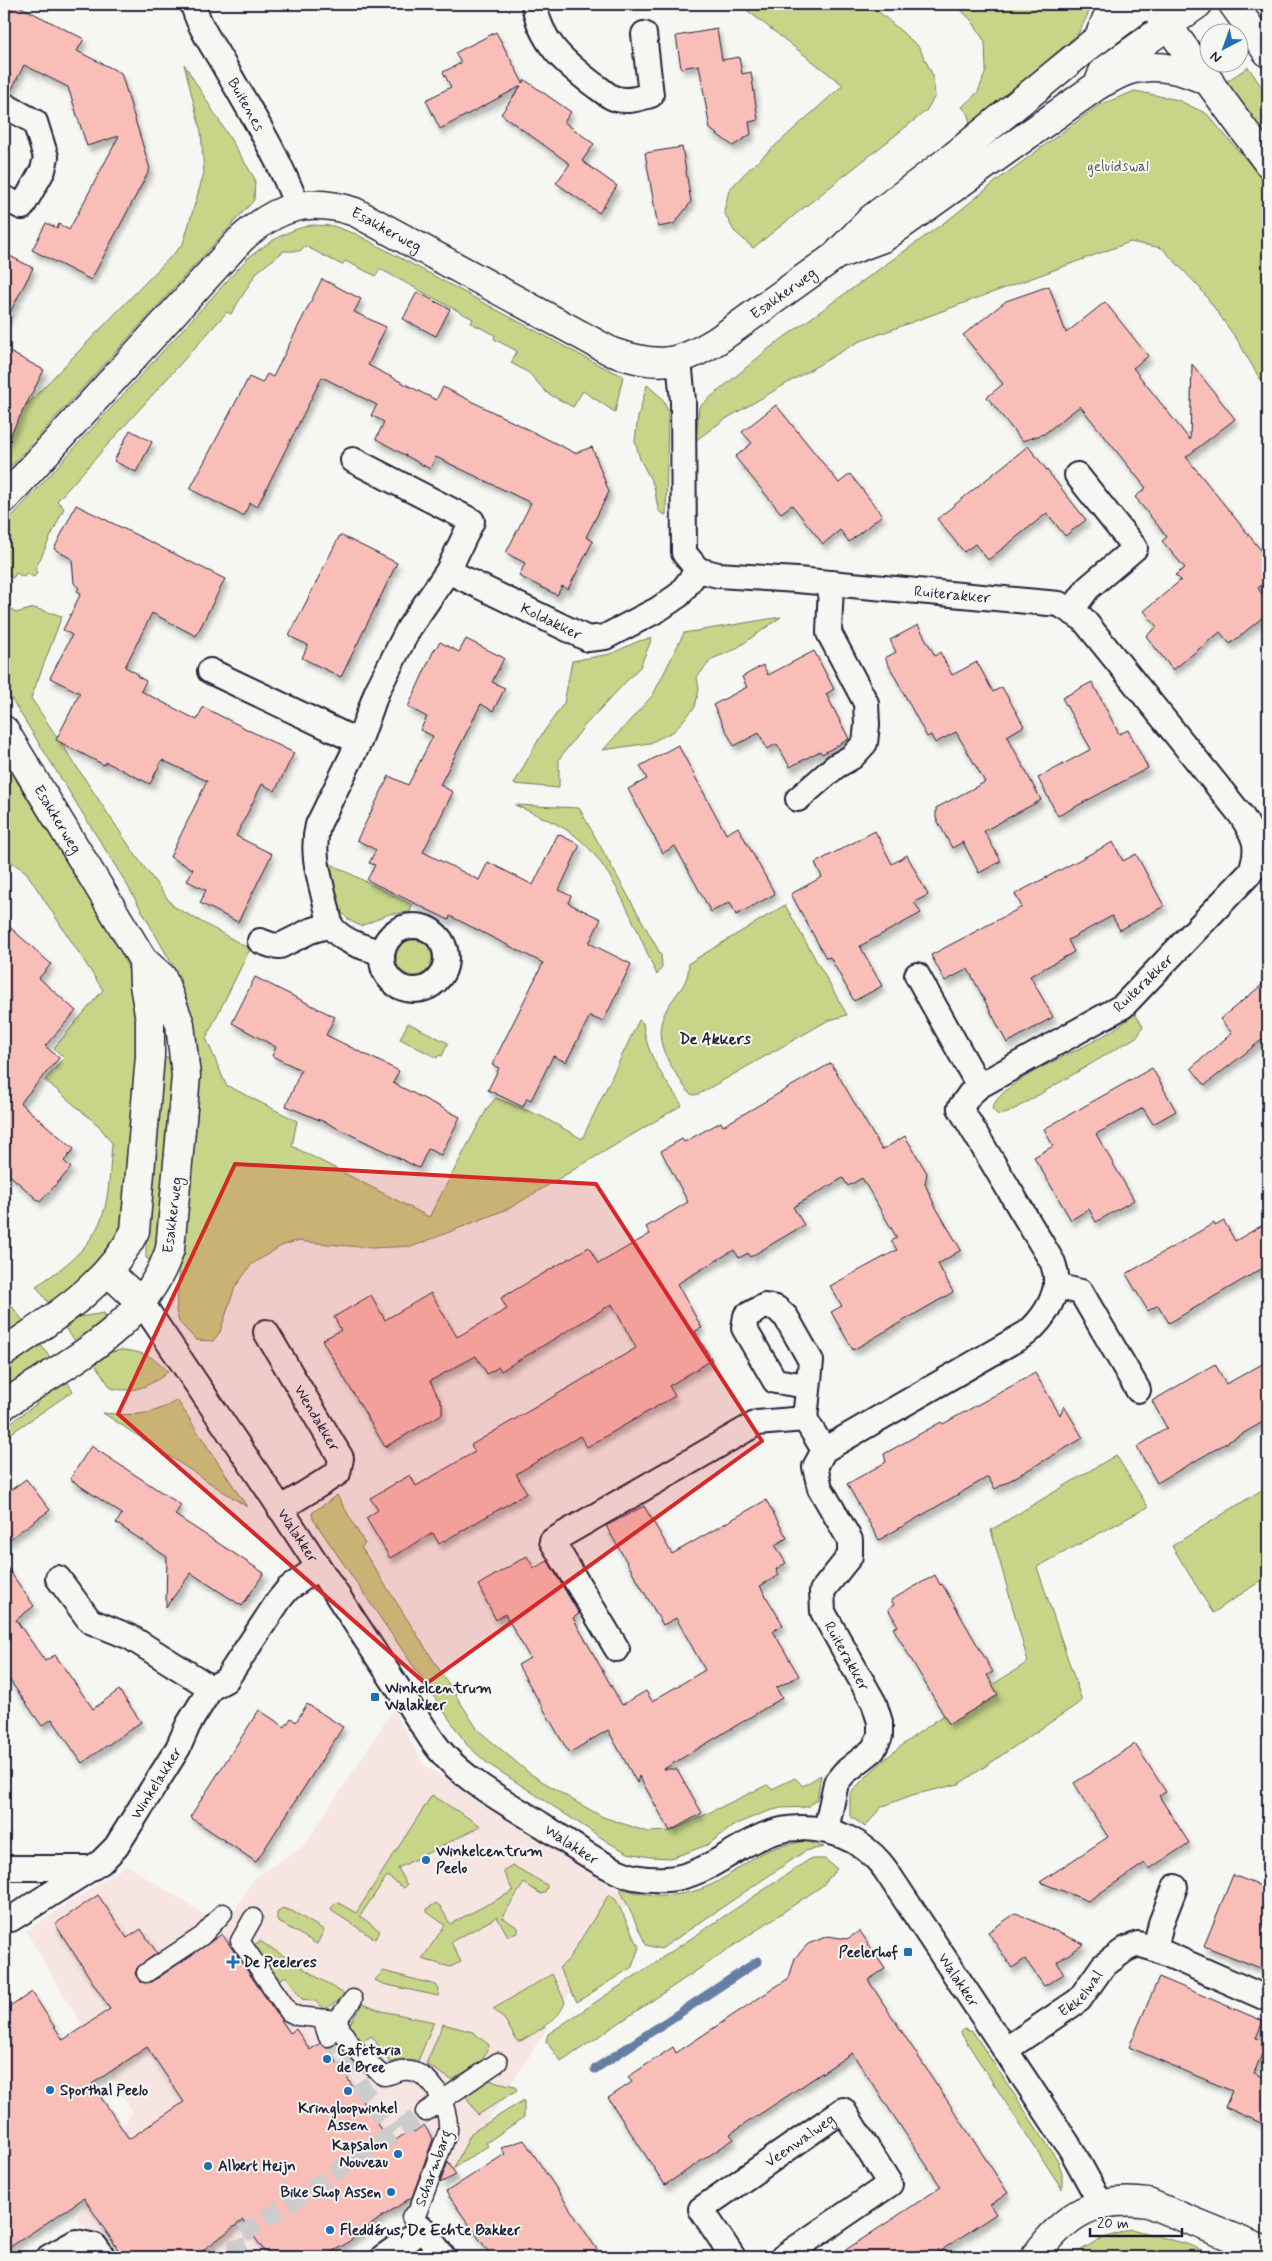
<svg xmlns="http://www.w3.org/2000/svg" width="1272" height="2261" viewBox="0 0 1272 2261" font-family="Mynerve,sans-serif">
  <defs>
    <filter id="shadow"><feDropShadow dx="3" dy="5.5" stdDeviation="2.5" flood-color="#0004"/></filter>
  </defs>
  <rect width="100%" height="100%" fill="#f6f6f2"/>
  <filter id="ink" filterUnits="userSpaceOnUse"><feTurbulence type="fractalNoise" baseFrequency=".02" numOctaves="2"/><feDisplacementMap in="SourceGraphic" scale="10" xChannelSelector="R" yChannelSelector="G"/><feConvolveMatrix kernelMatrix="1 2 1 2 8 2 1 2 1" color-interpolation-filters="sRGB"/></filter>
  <g filter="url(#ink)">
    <path fill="#f7e5e1" d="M393,1710L424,1765L630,1898L458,2167L413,2199L328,2257H112L77,2218L132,2111L26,1931L127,1865L225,1928L253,1879L304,1846Z"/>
    <path fill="#c7d589" stroke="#747c62" d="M739,4H870L919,47L933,76L935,96L926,111L753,248L734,231L724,212L729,190L746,172L843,85Z
      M955,4H1093L1078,34L970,128L969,115L962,107L978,92L986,71L985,42L972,21Z
      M184,64L255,179L254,200L4,474V428L183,244L204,173L201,132Z
      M1248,67L1268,96V145L1223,84Z
      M1135,91L1178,100L1207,114L1268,185V393L1238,341L1200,288L1162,248L1130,242L858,342L724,420L696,440L699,407L772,346L952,217L999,179L1099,105Z
      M312,225L333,226L356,234L597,364L623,376L615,412L583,391L573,407L547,393L529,373L511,363L517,351L494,339L495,335L471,323L473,319L380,269L376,276L345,261L342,265L305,246L300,251H284L257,272L231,314L227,312L57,501L64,508L35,570L37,572L34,577L26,573L24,577L16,573L13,578L5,574L4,577V525L248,258C269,242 286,230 312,225Z
      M647,385L662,398L668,411L666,515L661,513L658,509L654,486L640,459L635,441L638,417Z
      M4,603L16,613L34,608L62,616L31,698L136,856L173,906L250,949L206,1038L226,1085L297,1121L292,1146L429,1217L488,1107L496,1098L543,1117L582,1139L639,1020L643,1023C647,1057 664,1078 682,1105L510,1208L414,1246L371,1248L296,1241L281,1246L252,1264L235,1287L220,1332L213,1341L196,1340L179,1322L176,1311L187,1194L193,1040L180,978L126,883L4,687Z
      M781,617L734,650L712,659L697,677L699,689L695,707L674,731L650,743L603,750L653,695L684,633Z
      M652,638L640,667L585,725L559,759V788L514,784L540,737L564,703L572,661L610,654L639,641Z
      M4,761L118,945L129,971L133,988L140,1041L124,1227L106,1259L50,1305L36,1286C64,1268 94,1246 104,1211C110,1190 110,1165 112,1143L99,1126L45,1080L64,1058L54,1048L103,990L26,872L4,857Z
      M515,805L579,808L661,955L662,967L657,975C635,928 612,858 567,830C551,820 532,813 515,805Z
      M325,861L412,905L410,912L389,914L361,926C332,916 332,887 325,861Z
      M785,905L847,1015L827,1021L699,1094L693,1095L688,1092C668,1061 646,1036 672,1001C683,985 688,983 689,963Z
      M396 958a18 18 0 1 1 36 0a18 18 0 1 1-36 0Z
      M1135,1014L1143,1026L1138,1036L1008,1113L998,1115L992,1109C1001,1080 1076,1053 1103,1036C1114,1030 1125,1022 1135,1014Z
      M408,1023L448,1043L442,1056L439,1055L437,1058L400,1039Z
      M166,1057L170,1058L174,1063L161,1238L150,1261L146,1258V1243L160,1062Z
      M10,1304L25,1323L4,1337V1309Z
      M104,1313L107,1320L76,1342L64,1327L74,1318Z
      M38,1341L52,1360L4,1394V1365Z
      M120,1350C139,1351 156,1356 168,1372C150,1386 134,1394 111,1388L92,1360L101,1355Z
      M65,1378L73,1391L4,1438V1427L37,1404L34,1400Z
      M177,1400L247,1507L103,1413C131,1416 153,1416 177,1400Z
      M1116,1455L1148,1507L1037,1567L1082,1701L959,1784L912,1795L881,1807L865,1827L850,1816V1794C898,1738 967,1702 1028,1662L991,1530Z
      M1268,1486V1576L1213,1613L1172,1546Z
      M337,1495L365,1544L361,1547L478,1730L529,1773L571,1799L603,1817L648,1832L671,1831L767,1785L772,1789L795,1778L803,1786L821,1775L817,1799L808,1807L780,1808L763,1813L736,1824L707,1845L683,1854L670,1858L650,1857L628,1853L611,1844L487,1763L467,1745L313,1519L312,1513Z
      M432,1795L481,1826L398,1868L407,1885L404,1888L387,1876L360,1916L380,1931L375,1939L332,1911L331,1908L337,1902L356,1913Z
      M805,1841L824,1847L805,1851L661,1949L646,1945L621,1891V1888C650,1898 683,1898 711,1885C730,1876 746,1861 764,1852C777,1846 791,1844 805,1841Z
      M810,1859H825L837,1869L822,1886L561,2062L546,2041L548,2034Z
      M512,1865L547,1885V1888L544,1893L541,1894L524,1883L502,1917L518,1928V1933L508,1936L497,1917L451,1942L461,1962L450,1967L422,1959L445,1925L427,1912V1909L436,1903L440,1906L450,1924L513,1891L503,1871Z
      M609,1894L616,1900L639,1947L632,1967L577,2002L559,1968L568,1960Z
      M282,1908L292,1911L324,1930L317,1944L277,1921V1913Z
      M260,1941L344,1994L341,1999L325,2009L315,2001L302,1999L286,1976L278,1981L254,1945Z
      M383,1971L436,1985L439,1989L438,1996L383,1984L375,1980Z
      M552,1974L565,2002C559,2021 537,2031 521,2041H517L505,2020L493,2009Z
      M362,2004L382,2011L434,2022L418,2061L402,2060L390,2063L372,2036L357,2044L347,2029Z
      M443,2024L473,2032L489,2045L482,2061L452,2080L426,2064Z
      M964,2029L973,2032L1058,2161L1062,2173V2189L960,2032Z
      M488,2080L515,2086L517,2090L478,2115L465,2095Z
      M524,2100V2117L486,2143L488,2146L454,2168L471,2133Z
      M1131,2229L1187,2244L1218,2257H1077L1073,2255L1098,2240Z"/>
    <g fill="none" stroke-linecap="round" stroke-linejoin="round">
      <path stroke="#657fa4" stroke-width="9" d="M595,2069L758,1961"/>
    </g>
    <path fill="#fabeb8" stroke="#22223b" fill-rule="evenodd" filter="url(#shadow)" d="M15,4L84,39L77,51L121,73L150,169L91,280L32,250L46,223L57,228L59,224L69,230L119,136L87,146L68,87L24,65L10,93L4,91V10L10,13Z
      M717,29L722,60L739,57L742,74L751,72L758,120L749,122L751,134L733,146L710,129L699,65L681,68L676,36Z
      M496,32L523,83L525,80L571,112L564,122L594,144L582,161L617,186L599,213L556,183L570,164L501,114L521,86L440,129L426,100L451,87L443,72L461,63L455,53Z
      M682,147L691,202L674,224L658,227L645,153Z
      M4,253L33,268L4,324Z
      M322,279L361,299L354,312L386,327L368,365L436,400L443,387L575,453L592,447L609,492L586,537L593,541L568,589L562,586L557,595L519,576L525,563L506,553L531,503L436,457L430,469L376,439L384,422L371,415L377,405L322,377L257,507L250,503L243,516L190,489L249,377L262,383L267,374L273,377Z
      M1049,286L1066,333L1105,302L1148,356L1133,368L1190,440L1192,364L1235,419L1186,457L1268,559V579L1258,588L1268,603V613L1230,644L1220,632L1173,670L1146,636L1157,627L1144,611L1181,580L1175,575L1185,568L1162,541L1167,537L1135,497L1146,488L1080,406L1044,434L1022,441L987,397L1003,384L963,335L1006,301Z
      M417,292L450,309L436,336L403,319Z
      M4,349L44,370L4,447Z
      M776,405L839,483L850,474L882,515L849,542L840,530L823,544L792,505L781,513L735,457L752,443L742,432Z
      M130,430L152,442L136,472L114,461Z
      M1028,446L1086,520L1065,536L1047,513L988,560L975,544L964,552L937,519Z
      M76,505L225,579L196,636L152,613L125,667L138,674L137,676L146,681L141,691L197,720L203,707L294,753L275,791L262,784L236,836L272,854L238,922L200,903L206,890L187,881L193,869L170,857L207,781L162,760L150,784L106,762L104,765L56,740L80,693L50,678L72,635L63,630L81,593L77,591L79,588L74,583L72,559L54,549Z
      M340,535L397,563L341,677L302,658L308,645L289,636Z
      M918,625L935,656L940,652L952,675L977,662L993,692L1002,687L1024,726L1007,736L1041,800L984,831L1001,861L979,873L963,842L952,848L936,818V808L985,782L956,732L935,743L931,735L927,737L885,658L896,652L890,640Z
      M466,639L504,658L492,682L505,688L493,711L481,704L440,785L453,792L423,852L479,880L488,862L533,885L558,834L580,845L559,890L571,896L568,903L601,919L589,943L631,964L603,1022L590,1016L566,1062L553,1056L531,1100L527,1098L523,1107L488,1090L499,1068L492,1065L543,963L450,916L449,920L367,880L375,865L369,863L376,850L357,840L389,776L408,785L433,736L420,730L427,717L408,707L433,652L440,642L459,652Z
      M814,651L834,689L826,694L849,739L822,754L820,751L790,767L777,744L767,749L759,733L734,746L713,705L747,687L742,677L763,665L768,675Z
      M1092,682L1119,734L1128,730L1148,768L1058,816L1038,778L1091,749L1062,698Z
      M678,745L726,834L738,827L775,894L736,915L730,902L711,912L675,846L663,853L628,789L647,779L640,766Z
      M875,831L892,864L907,855L928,895L914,902L921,913L860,946L882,986L854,1001L830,957L826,958L791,894L822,877L815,863Z
      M1113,842L1123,861L1136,854L1164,906L1120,930L1112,916L1068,940L1074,952L1030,976L1053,1017L1007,1043L968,969L945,981L931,955L1022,907L1015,894Z
      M4,922L51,964L39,978L76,1011L45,1046L59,1058L20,1103L74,1149L64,1161L71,1168L40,1202L4,1170Z
      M255,977L335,1017L326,1035L399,1071L393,1083L460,1117L441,1155L428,1149L419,1168L327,1123L286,1106L301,1070L272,1056L276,1047L232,1023Z
      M1268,980V1035L1205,1085L1191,1068L1232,1033L1220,1019Z
      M831,1063L882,1150L905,1136L927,1173L925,1184L935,1206L961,1250L938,1264L953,1292L853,1350L831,1312L842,1306L830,1286L897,1250L891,1241L897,1238L862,1178L848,1186L843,1178L793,1207L804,1225L750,1257L748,1253L739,1258L734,1250L677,1284L702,1328L695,1331L712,1360L669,1386L675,1396L587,1447L580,1436L516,1474L527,1493L439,1544L433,1533L390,1558L366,1518L378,1510L370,1498L410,1475L416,1486L464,1458L475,1452L471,1445L636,1348L612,1304L501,1371L499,1367L487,1374L476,1356L430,1381L442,1404V1414L385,1447L322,1340L341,1330L334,1317L371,1295L385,1320L431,1293L457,1337L507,1309L501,1298L589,1247L598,1264L650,1234L646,1227L688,1202L661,1151L682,1139L684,1142L721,1122L723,1126Z
      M1152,1068L1176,1111L1153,1124L1143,1108L1096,1134L1134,1200L1096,1222L1089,1209L1071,1220L1034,1157L1053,1146L1044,1129Z
      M1224,1221L1235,1241L1268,1222V1265L1169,1323L1158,1305L1148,1311L1126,1274L1214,1223L1215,1226Z
      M1268,1361V1419L1157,1483L1137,1447L1167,1428L1152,1401L1215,1364L1226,1384Z
      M1035,1373L1060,1415L1064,1406L1083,1438L995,1489L988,1477L879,1540L847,1484L886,1462L884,1454L941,1422L943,1424Z
      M91,1446L181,1505L175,1515L264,1573L242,1606L191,1573L166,1607L167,1557L116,1523L122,1514L70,1479Z
      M26,1479L50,1510L4,1543V1495Z
      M766,1500L787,1538L775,1545L786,1563L776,1569L779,1575L760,1586L783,1625L773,1631L799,1676L776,1688L782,1698L664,1769H677L702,1813L670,1831L639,1776L637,1783L608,1730L569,1753L518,1665L530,1658L505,1614L496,1620L478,1585L527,1556L534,1568L548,1561L579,1614L573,1618L622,1705L646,1691L652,1701L705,1670L676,1618L663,1625L606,1526L644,1506L672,1554Z
      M4,1563L34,1606L16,1620L45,1661L55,1655L93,1709L119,1690L141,1722L82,1763L52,1719L42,1726L4,1672Z
      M935,1575L940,1585L942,1584L993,1672L987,1675L998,1695L949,1724L893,1628L898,1626L888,1609L894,1605L891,1600Z
      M307,1704L343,1727L256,1862L190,1817L259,1710L285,1727L291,1718L296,1722Z
      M1135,1744L1166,1792L1159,1796L1189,1843L1149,1869L1145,1863L1088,1901L1040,1882L1108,1837L1074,1783Z
      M1233,1875L1268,1889V1971L1204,1946Z
      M98,1895L127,1938L141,1929L157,1953L137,1968L135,1974L141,1982H152L222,1934L290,2033L296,2029L310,2050L320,2043L327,2047L390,2144L412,2129L414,2132L424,2125L433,2139L412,2197L380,2218L344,2245L322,2257H268L243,2220L194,2257H123L84,2198L4,2251V2011L32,1992L63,2040L110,2009L55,1924ZM147,2047L184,2102L129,2139L92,2084Z
      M1016,1913L1084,1944L1057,1962L1064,1974L1044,1986L1025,1959L1012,1968L988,1932Z
      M860,1931L885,1969L868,1980L1008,2193L990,2205L996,2214L931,2257H835L941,2187L852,2053L730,2134L734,2139L665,2185L608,2098L632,2082L628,2077L673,2047L676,2053L789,1978L795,1958L808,1944L828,1936L847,1939Z
      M1159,1977L1263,2021L1256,2038L1267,2042L1254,2073L1268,2079V2126L1225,2107L1232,2091L1129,2047Z
      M524,2140L602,2257H492L446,2192L505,2154L501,2148Z
      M448,2162L456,2175L440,2183Z"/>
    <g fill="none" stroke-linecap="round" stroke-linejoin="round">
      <path stroke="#cccccd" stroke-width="18" stroke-dasharray="18 9" stroke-linecap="butt" d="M328,2037L393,2133
        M239,2257L236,2239L425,2112"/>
      <defs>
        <path id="pedestrian" d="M253,1918L240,1941L289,2012L297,2016L337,2020C346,2044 365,2059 383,2076C390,2076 395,2072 402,2071C431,2067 450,2107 448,2131L417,2213L411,2217L416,2224L415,2235
          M146,1973L202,1936L223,1913
          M322,2019L328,2037
          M337,2020L353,1999
          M425,2112L498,2062"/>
        <g id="minor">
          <path id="s1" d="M193,4C198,26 215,49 226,69C252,114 279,158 297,206"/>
          <path d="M534,4C541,43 564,62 594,85C601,89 609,98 617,99C629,102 640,98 651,95L644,34"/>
          <path d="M4,105L35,122L46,157L43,170L22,207L4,198"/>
          <path id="s2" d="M679,360L683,401L684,553L698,570L718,575L797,580L1059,604L1083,619L1241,815C1255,837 1260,846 1251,872L1123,1006L979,1086L970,1094L960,1108L1053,1263L1056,1275V1286L1081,1292L1138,1390"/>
          <path d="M353,460L472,521L448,571L409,628L377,691L359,742L318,825C309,860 325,890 330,925C342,942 363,947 382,953"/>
          <path id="s3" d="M448,571L588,639L605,637L657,610L679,595L698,570"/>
          <path d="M1072,610L1088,588L1135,548L1077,475"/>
          <path d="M210,671L359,742"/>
          <path d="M798,799L836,766L852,757L865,743L867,725L866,703L829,633L831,583"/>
          <circle cx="414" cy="958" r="32"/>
          <path d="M260,941L271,945L280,946L310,931L330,925"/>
          <path d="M917,975L979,1086"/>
          <path id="s4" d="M142,1303L269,1491L432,1740C458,1778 503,1800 542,1825C567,1841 592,1860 619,1872C634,1879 652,1880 667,1879C701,1877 727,1853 756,1839C799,1817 856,1829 885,1869L1071,2149L1101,2204"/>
          <path id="s5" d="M266,1332L341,1458L338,1473L280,1509"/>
          <path d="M805,1419L811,1361L786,1317L776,1308L765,1306L746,1316L744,1328L775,1381L808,1386"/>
          <path d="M58,1578L90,1621L130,1637L211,1688"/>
          <path d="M617,1649L552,1541L757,1423L805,1419L824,1450"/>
          <path d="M826,1830L836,1783L844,1773L873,1750L880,1736V1722L874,1703L823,1612L822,1591L850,1556V1540L820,1488L815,1467L824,1450L1027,1333C1042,1320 1052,1306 1056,1286"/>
          <path d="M4,1868H90"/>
          <path id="s6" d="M4,1916L11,1919L101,1862L116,1847L178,1748L188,1725L211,1688L226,1680L279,1600L288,1589L318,1567"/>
          <path d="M1155,1949L1161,1923L1175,1887"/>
          <path id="s7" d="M1005,2050L1079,2000L1103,1966L1126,1949L1138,1944L1155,1949L1268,1999"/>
          <path d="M49,2257L76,2242L95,2246L103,2257"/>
          <path d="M383,2257L423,2229L443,2257"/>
          <path id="s8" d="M733,2257L701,2209L843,2110L890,2184L783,2257"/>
        </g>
        <g id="tertiary">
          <path d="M843,253L883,238L1098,85L1103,72L1198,4"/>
          <path id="s9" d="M4,499L240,240C276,207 307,196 355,212L612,352C658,367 677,366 718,340L835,256L871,219L954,156L1090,45L1145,4"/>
          <path id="s10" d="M4,730L143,960L162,977L180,1024L186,1076L170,1249C144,1329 68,1361 4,1405"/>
          <path d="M108,1272L142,1303"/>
          <path d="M4,1352C53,1318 107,1286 135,1231L150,1056V1020L144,985L143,960"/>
          <path d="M1035,2257C1065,2214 1095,2196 1148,2203L1268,2252"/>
        </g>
        <path id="primary" d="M1152,4L1268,163
          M1233,4L1268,53
          M1098,39L1113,4
          M1098,85C1109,80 1122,71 1134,69C1161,63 1185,71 1210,82"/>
      </defs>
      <use href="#pedestrian" stroke="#22223b" stroke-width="21"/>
      <use href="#minor" stroke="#22223b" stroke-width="28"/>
      <use href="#tertiary" stroke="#22223b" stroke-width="31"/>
      <use href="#primary" stroke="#22223b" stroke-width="31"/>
      <use href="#pedestrian" stroke="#f6f6f2" stroke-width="18"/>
      <use href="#minor" stroke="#f6f6f2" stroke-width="24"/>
      <use href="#tertiary" stroke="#f6f6f2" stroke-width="28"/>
      <use href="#primary" stroke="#f6f6f2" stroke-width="28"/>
    </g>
  </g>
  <path fill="#d62828" fill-opacity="0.2" stroke="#d62828" stroke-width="4" stroke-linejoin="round" d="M235,1164L596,1184L762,1441L426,1684L118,1414Z"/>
  <g fill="#1f6fb2" stroke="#f6f6f2" stroke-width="2">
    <rect x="370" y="1692" width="10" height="10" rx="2.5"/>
    <circle cx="426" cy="1860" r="5"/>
    <rect x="903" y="1947" width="10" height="10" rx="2.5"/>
    <path d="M230.5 1954.5h5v5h5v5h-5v5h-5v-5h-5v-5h5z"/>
    <circle cx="327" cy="2059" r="5"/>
    <circle cx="50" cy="2090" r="5"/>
    <circle cx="348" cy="2091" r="5"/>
    <circle cx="398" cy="2154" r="5"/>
    <circle cx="208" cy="2166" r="5"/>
    <circle cx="391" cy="2192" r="5"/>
    <circle cx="330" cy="2230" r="5"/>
  </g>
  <g text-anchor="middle" stroke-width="4" stroke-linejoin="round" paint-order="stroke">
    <g font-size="15" fill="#22223b" stroke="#f6f6f2">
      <text dy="5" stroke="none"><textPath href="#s1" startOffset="114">Buitenes</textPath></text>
      <text dy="5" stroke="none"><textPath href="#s9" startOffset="512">Esakkerweg</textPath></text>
      <text dy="5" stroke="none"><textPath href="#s9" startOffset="961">Esakkerweg</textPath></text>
      <text dy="5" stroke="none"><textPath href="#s2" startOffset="471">Ruiterakker</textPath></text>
      <text dy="5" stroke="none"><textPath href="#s3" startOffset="115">Koldakker</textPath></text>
      <text dy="5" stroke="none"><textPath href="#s10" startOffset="104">Esakkerweg</textPath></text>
      <text transform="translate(1143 983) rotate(-44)" y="5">Ruiterakker</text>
      <text transform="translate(172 1215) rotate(-83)" y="5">Esakkerweg</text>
      <text dy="5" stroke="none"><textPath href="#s5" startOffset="100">Wendakker</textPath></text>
      <text dy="5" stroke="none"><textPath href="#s4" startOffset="280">Walakker</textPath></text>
      <text transform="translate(847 1656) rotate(61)" y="5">Ruiterakker</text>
      <text dy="5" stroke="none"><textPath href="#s6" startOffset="211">Winkelakker</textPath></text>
      <text dy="5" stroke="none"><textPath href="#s4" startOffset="700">Walakker</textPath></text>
      <text dy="5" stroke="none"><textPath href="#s4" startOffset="1179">Walakker</textPath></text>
      <text dy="5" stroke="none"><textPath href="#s7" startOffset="95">Ekkelwal</textPath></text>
      <text dy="5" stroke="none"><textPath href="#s8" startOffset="178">Veenwalweg</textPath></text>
      <text transform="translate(433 2168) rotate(-70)" y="5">Scharmbarg</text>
    </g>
    <g font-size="15" fill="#545852" stroke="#f6f6f2">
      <text x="1118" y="171">geluidswal</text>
    </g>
    <g font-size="15" font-weight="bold" fill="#22223b" stroke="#f6f6f2" text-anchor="start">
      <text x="385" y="1693">Winkelcentrum<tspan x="385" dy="17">Walakker</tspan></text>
      <text x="436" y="1856">Winkelcentrum<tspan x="436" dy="17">Peelo</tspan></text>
      <text x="898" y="1957" text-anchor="end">Peelerhof</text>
      <text x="243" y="1967">De Peeleres</text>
      <text x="337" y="2055">Cafetaria<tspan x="337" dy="17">de Bree</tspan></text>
      <text x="60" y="2095">Sporthal Peelo</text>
      <text x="348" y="2113" text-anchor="middle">Kringloopwinkel<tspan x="348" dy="17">Assen</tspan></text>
      <text x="388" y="2150" text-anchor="end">Kapsalon<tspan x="388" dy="17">Nouveau</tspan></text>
      <text x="218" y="2171">Albert Heijn</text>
      <text x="381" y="2197" text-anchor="end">Bike Shop Assen</text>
      <text x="340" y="2235">Fleddérus, De Echte Bakker</text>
    </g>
    <g font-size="16" font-weight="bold" fill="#22223b" stroke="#f6f6f2">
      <text x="715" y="1044">De Akkers</text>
    </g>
  </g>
  <rect width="1272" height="2261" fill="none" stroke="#f6f6f2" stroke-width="20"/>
  <rect x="10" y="10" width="1252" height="2241" fill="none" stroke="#22223b" stroke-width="2" filter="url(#ink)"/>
  <g transform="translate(1224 48) rotate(221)"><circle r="24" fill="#f6f6f2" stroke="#a1a1a9"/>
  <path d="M0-4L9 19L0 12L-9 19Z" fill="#1f6fb2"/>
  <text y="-8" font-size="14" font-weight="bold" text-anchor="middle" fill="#22223b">N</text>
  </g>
  <path d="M1090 2228v8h92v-8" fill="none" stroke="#22223b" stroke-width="2.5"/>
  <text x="1097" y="2228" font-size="15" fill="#22223b" stroke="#f6f6f2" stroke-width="4" paint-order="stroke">20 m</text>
</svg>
